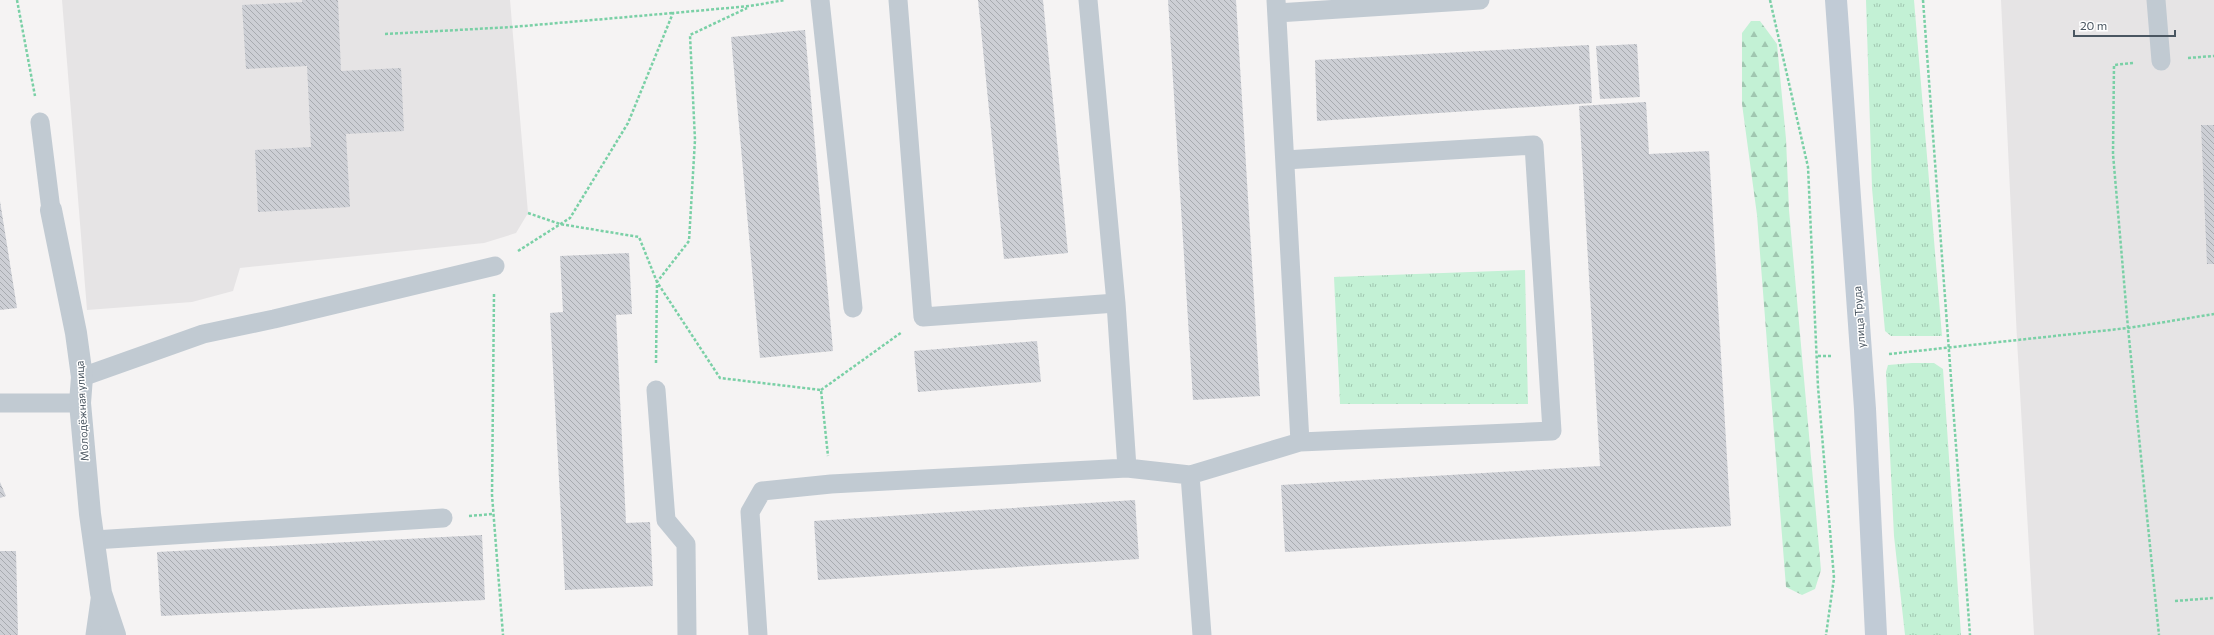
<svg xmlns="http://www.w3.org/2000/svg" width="2214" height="635" viewBox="0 0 2214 635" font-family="Commissioner,sans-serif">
  <defs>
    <pattern id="grass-tufts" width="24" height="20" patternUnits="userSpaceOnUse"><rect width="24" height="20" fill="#c3f1d5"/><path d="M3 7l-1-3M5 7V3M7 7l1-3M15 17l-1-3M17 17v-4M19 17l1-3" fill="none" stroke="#a0c6b0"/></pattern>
    <pattern id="forest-firs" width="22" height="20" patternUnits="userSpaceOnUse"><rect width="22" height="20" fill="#c3f1d5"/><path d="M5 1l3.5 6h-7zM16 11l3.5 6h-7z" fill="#a0c6b0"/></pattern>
    <pattern id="building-back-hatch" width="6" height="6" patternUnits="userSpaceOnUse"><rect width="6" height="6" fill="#cdcfd5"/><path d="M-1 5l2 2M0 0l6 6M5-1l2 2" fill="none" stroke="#a8abb0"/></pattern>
  </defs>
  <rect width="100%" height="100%" fill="#f5f3f3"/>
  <path fill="#e6e4e5" d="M62,0H510L528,213L516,233L484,243L240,268L233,291L192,302L87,310Z
    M2001,0H2214V635H2034L2017,340Z"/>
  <path fill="url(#grass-tufts)" d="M1866,0H1914L1942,336H1891L1885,331L1872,188Z
    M1525,270L1528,404H1340L1334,277Z
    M1912,363H1934L1943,369L1961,635H1905L1894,536L1886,372L1888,365Z"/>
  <path fill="url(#forest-firs)" d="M1751,21H1760L1777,44L1786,139L1789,210L1821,570L1815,589L1802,595L1786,587L1757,215L1742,104V33Z"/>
  <path fill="url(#building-back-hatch)" d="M302,0H338L341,71L401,68L404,131L346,134L350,207L258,212L255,150L311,147L307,66L246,69L242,5L302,2Z
    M978,0H1043L1068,253L1004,259Z
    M1168,0H1236L1260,396L1193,400Z
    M805,30L833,351L760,358L731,37Z
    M1637,44L1640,97L1600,99L1596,46Z
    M1589,45L1592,103L1317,121L1315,60Z
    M1646,102L1649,154L1709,151L1731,526L1285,552L1281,485L1600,466L1579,106Z
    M2201,125H2214V264H2207Z
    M0,201L17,308L0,310Z
    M629,253L632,314L616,315L626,523L650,522L653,586L565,590L550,313L563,312L560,256Z
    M1037,341L1041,382L918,392L914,351Z
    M0,482L6,496L0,498Z
    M1135,500L1139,559L818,580L814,521Z
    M482,535L485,600L161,616L157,552Z
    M0,551H16L18,635H0Z"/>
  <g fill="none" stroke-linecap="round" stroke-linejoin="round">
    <path stroke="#7ad0a6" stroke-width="2.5" stroke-dasharray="3 2" stroke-linecap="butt" d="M17,0L35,96
      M1770,0L1808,167L1818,387L1834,578L1826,635
      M1923,0L1970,635
      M385,34L512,27L673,13
      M2188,58L2214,56
      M2133,63L2114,65L2113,154L2128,328L2159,635
      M528,213L560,224L639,237L657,282L720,378L821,390L828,456
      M518,251L570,218L628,123L673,13L750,6L785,0
      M494,294L492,495L503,635
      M1889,354L2128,328L2214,314
      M1818,356H1832
      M656,363L657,282L689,241L695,140L690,35L747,8
      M821,390L902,332
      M469,516L493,514
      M2175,601L2214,598"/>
    <path stroke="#c1cad2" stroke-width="19" d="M820,0L853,308
      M898,0L923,317L1116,303
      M1088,0L1116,303L1127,468L1190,475L1202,635
      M2156,0L2161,61
      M1277,13L1480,0
      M40,122L51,210
      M1285,160L1534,145L1552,431L1300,442
      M82,377L203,334L274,319L495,266
      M656,390L666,520L686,544L687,635
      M0,403H80
      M1190,475L1300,442L1276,0
      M94,540L443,518
      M95,635L101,593
      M758,635L750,512L762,491L831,484L1127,468"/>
    <path stroke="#c1cad2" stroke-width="22" d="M51,210L76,333L82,377L80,403L90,514L101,593L115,635"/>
    <path stroke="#c1cbd6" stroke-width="22" d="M1836,0L1865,409L1876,635"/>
  </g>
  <g text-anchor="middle" stroke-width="3" stroke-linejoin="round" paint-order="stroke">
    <g font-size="11" fill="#4a5661" stroke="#fff">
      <text transform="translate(1859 317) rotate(-94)" y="4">улица Труда</text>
      <text transform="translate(82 411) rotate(-93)" y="4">Молодёжная улица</text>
    </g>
  </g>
  <path d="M2074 30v6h101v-6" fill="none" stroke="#4a5661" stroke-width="2"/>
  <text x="2080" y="30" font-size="12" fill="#4a5661" stroke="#ffffff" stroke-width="3" paint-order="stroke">20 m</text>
</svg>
